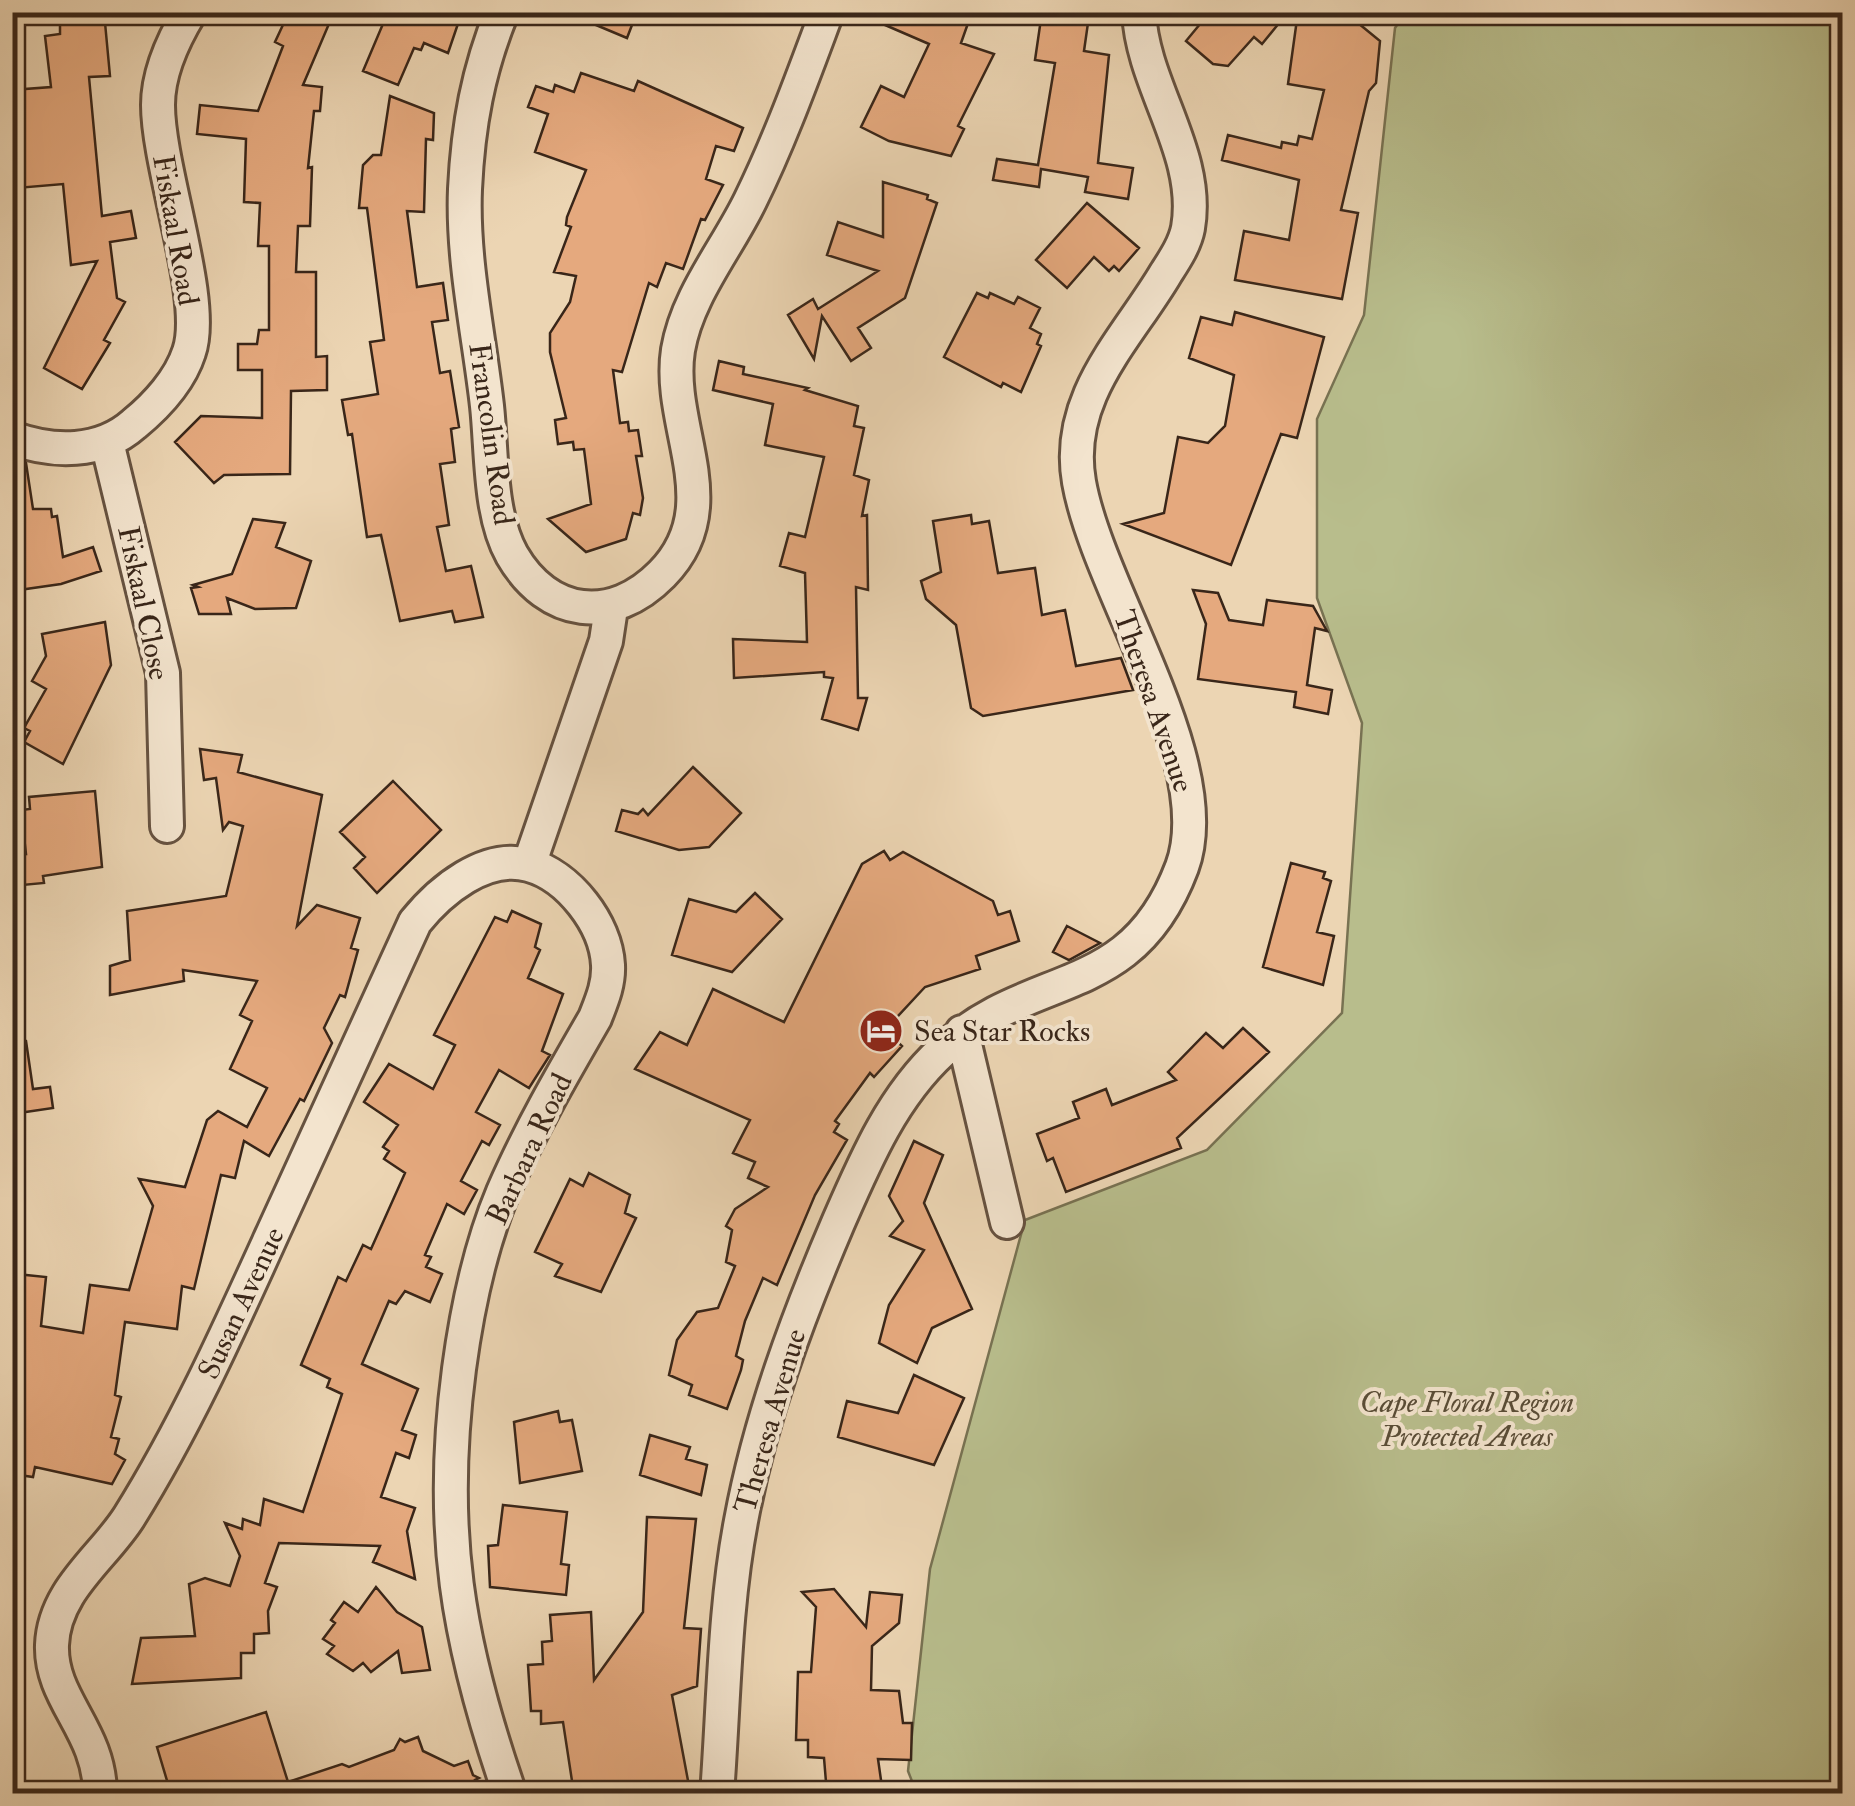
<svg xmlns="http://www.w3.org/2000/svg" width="1855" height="1806" viewBox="0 0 1855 1806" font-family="'IM FELL Double Pica',serif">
  <rect width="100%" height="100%" fill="#ecd5b3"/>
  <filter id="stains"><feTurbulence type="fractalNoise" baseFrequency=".002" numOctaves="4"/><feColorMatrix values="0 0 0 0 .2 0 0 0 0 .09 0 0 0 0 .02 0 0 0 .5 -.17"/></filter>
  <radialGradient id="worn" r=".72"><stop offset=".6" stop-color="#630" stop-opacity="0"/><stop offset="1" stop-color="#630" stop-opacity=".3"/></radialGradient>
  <path fill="#b8bd8c" stroke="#787252" stroke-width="2.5" d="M1406,12L1842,13V1793L917,1794L908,1771L930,1569L1025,1220L1207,1150L1342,1013L1362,723L1317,598V419L1364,315L1395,28Z"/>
  <path fill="#e5a97e" stroke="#392619" stroke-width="2.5" d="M60,12H104L110,76L89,77L102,216L131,211L136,238L110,242L117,298L125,302L104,340L110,343L82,389L44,368L97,261L71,265L63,184L17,188L12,135V90L51,87L45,36L60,34Z
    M289,12H334L303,85L322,87L320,111H314L308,168L312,167L310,226H298L296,272H316V357L327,356V390L291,391L290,474L224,475L214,483L175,442L201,416L262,418V370H238V344H257L259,330H269V246H258L260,203L244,202L246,139L197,134L200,105L258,111L283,46L275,42Z
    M388,12H462L448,53L424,43L421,50L414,48L398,85L363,71Z
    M565,12H637L627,38Z
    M855,12H972L961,43L994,54L958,126L964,129L951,156L889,141L861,127L881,86L904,97L929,44Z
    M1042,12L1089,16L1084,51L1109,55L1098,163L1133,168L1128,199L1085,192L1088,177L1041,169L1039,187L993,180L997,159L1038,165L1055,63L1035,60Z
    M1210,12H1288L1262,44L1254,37L1228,66L1213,64L1186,41Z
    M1298,12H1367L1358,23L1380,41L1376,83L1369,91L1341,210L1358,213L1342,299L1235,280L1244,231L1289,240L1299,180L1222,160L1228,135L1281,148L1282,142L1297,145L1299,136L1312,139L1324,90L1288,84Z
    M581,73L634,91L638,81L743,128L734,151L716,146L706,179L723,185L705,220L701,219L683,269L666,263L657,287L649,283L622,372L613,370L620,423L628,422L629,431L638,430L642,456H636L643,498L640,515L633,513L626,539L586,552L548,519L591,504L584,449L574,450L573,442L558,444L555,420L566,418L550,352V333L570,302L576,276L554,272L571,227L566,225L567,217L586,170L535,152L548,114L528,107L536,86L553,92L555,85L574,92Z
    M390,96L434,113L433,140L426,139L424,212L407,211L417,287L443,283L448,320L432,322L440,373L450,371L459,427L451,429L455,462L440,464L449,525L437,527L446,571L471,566L483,617L455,622L452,611L400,621L381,535L367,537L352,434L348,435L342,400L378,394L370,342L384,340L367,208H359L363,165L373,155H381Z
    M883,182L928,195L927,199L937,203L905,298L858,328L871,348L851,361L822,316L814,359L788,315L813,299L818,309L878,271L827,255L838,222L883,237Z
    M1087,203L1139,248L1119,271L1114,266L1109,271L1094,257L1067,288L1036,260Z
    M977,293L988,298L990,293L1014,304L1018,297L1040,308L1030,328L1041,334L1037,344L1041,346L1021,392L1003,383L1001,387L944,357Z
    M1235,312L1324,337L1297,438L1281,434L1231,565L1123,524L1164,513L1178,437L1208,443L1225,426L1234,375L1189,358L1201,317L1232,325Z
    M719,361L744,367L743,374L808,388L805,390L858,406L854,426L864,428L854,475L869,480L862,516L867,515L868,590L856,587L858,698H867L858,730L822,719L833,678L824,677V672L734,678L733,639L807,642L805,573L780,566L789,533L805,537L824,457L765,445L773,404L713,390Z
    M12,459L26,463L33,509H51L52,517L57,516L63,557L93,547L101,571L61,584L12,591Z
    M971,515L972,524L989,521L998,573L1035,568L1042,615L1065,610L1076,666L1121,658L1133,690L983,716L971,708L956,625L926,599L921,581L941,572L933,521Z
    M253,519L285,523L276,547L311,561L296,608L255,609L227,598L231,614H199L191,588L198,587L193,585L232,574Z
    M1193,590L1218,593L1229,620L1263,625L1267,600L1313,606L1327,631L1315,628L1307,685L1332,690L1328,714L1294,707L1296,692L1198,679L1206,624Z
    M105,622L111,665L63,764L24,742L30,731L24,728L46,689L32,681L46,656L42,634Z
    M200,749L242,755L238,772L322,795L297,926L317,905L360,918L351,948L358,950L345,997L340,995L324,1028L332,1043L304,1101L300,1099L269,1156L244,1141L235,1178L221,1175L194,1289L182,1286L177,1329L125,1322L115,1395L121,1397L111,1437L119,1439L115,1454L125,1460L112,1484L35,1467L33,1477L12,1474L16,1274L46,1277L41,1326L83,1333L90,1285L129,1290L153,1206L139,1179L185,1187L207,1120L218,1111L247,1127L267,1088L230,1069L252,1021L240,1015L257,981L183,970L184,981L110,995V966L130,960L127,911L226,896L243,826L229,822L223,830L216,778L204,780Z
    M693,767L741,813L709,847L679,850L616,831L622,810L638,814L643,809L648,815Z
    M393,781L441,830L377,893L354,868L365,857L340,832Z
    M95,791L102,867L43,876L44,883L12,886V855L26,854L21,810L30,809L29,797Z
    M884,851L890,860L903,852L993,901L998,915L1010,911L1019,941L976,956L980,969L925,987L885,1030L902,1046L874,1077L870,1073L835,1121L839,1124L834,1132L847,1140L815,1195L777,1285L763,1278L745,1321L736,1356L743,1360L741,1370L727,1409L689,1395L692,1385L669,1375L677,1340L697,1312L718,1308L735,1266L726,1262L732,1230L726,1226L735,1209L768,1187L748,1178L755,1162L733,1153L750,1120L635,1069L660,1032L687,1045L713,989L784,1022L862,864Z
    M1291,863L1325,872L1323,878L1331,881L1317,932L1334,936L1323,985L1263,967Z
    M755,893L782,919L732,972L672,955L689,899L736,912Z
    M512,911L541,924L535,947L540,950L528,978L563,994L542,1051L550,1055L529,1088L499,1070L476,1112L500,1125L489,1145L482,1141L461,1181L477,1190L464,1214L447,1204L425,1255L431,1257L426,1267L442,1274L430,1302L405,1291L396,1304L389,1301L362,1364L418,1389L402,1430L416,1435L409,1458L396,1453L381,1497L415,1508L407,1531L415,1579L373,1562L380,1546L279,1543L265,1583L277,1587L268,1611L269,1633L254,1634V1653H241V1678L132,1684L141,1638L195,1636L189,1584L205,1578L230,1586L240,1556L225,1523L242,1529L243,1519L260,1525L264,1499L303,1512L342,1394L327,1387L330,1379L301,1365L338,1277L346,1281L363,1245L371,1249L405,1173L384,1159L389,1151L383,1147L398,1125L364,1102L389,1064L433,1089L455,1045L434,1035L495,917L507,922Z
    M1067,926L1100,943L1069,960L1053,952Z
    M1243,1028L1269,1052L1177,1138L1181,1148L1066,1192L1053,1158L1047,1161L1037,1134L1079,1118L1073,1102L1106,1089L1112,1105L1176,1080L1168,1072L1206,1033L1223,1048Z
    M26,1041L33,1089L50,1087L53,1108L12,1114V1042Z
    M914,1141L943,1155L924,1203L972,1309L932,1328L917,1363L879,1343L889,1305L924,1250L890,1236L903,1221L889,1196Z
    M589,1173L630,1195L625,1213L636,1218L601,1292L555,1276L562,1264L535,1252L570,1179L583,1186Z
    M914,1375L964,1398L934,1465L838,1437L847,1401L898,1413Z
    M558,1411L560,1422L572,1420L582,1471L520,1483L514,1422Z
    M650,1435L690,1447L686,1459L707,1465L701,1495L640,1475Z
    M503,1505L567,1512L561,1564L569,1565L566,1595L490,1587L488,1546L498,1545Z
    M647,1517L696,1519L684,1628L701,1629L697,1686L672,1695L689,1786L630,1794H574L563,1722L541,1724V1711H531L528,1665L543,1664L542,1642L552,1641L550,1615L591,1612L594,1680L643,1612Z
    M376,1587L397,1612L422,1627L430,1670L402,1673L398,1651L371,1672L363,1663L353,1671L327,1654L334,1646L323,1639L335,1623L331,1620L344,1602L358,1612Z
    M834,1589L866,1627L870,1592L902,1595L899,1623L872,1646L871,1690L899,1691L903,1723H912L911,1760L878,1759L883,1794H827L824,1758L808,1757V1740H796L798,1672H811L816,1607L802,1592Z
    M266,1712L288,1782L342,1764L349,1767L394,1750L400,1739L405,1742L418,1737L423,1751L454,1766L468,1761L473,1775L479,1778L475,1780L477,1786L456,1793L454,1787L439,1792L427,1786L406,1794H171L157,1747Z"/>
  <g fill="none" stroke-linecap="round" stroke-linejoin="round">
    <defs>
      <path id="minor" d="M502,12C478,70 468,126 465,189C462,260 479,335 487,406C492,452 489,514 512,555C548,617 612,625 662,574C729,506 666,427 678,350C687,296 726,250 750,201C780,140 803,76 827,12
        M12,438C53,453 100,454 134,424C156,406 180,380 189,352C207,301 158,169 158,105C158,72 173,40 190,12
        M107,442L163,673L167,826
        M529,865L606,641L611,608
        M962,1032L1007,1222
        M100,1794C100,1730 50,1700 52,1645C54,1590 103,1558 129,1517C187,1424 231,1325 276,1226C323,1124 369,1023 415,922C440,891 485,853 529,865C569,876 606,924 608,965C609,984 602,1000 595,1018C562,1075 529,1132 503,1192C479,1249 467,1309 459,1369C438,1529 457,1642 510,1794
        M717,1794C724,1703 724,1610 741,1521C760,1418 797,1319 838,1223C865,1161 892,1097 942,1051C1031,967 1131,1003 1182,867C1220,764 1098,590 1079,482C1064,397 1127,339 1166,273C1175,259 1185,244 1188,228C1201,153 1142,86 1139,12"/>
    </defs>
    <use href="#minor" stroke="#665240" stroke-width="38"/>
    <use href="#minor" stroke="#f3e4ce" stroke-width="32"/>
  </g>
  <defs>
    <symbol id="hotel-disc" viewBox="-11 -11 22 22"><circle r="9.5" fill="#8f2418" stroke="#f3e4ce"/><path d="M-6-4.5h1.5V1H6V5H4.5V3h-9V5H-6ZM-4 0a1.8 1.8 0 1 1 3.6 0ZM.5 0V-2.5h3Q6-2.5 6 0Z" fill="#fff"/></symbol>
  </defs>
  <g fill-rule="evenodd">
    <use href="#hotel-disc" x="856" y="1006" width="50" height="50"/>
  </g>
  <g text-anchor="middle" stroke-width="8" stroke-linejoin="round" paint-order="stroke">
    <g font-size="30" fill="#392619" stroke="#f3e4ce">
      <text transform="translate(176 230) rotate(80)" y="10">Fiskaal Road</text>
      <text transform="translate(492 434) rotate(82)" y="10">Francolin Road</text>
      <text transform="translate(144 603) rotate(78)" y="10">Fiskaal Close</text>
      <text transform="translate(1154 701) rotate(71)" y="10">Theresa Avenue</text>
      <text transform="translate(529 1149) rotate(-65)" y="10">Barbara Road</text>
      <text transform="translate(241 1303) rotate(-65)" y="10">Susan Avenue</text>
      <text transform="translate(770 1421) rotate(-74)" y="10">Theresa Avenue</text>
    </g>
    <g font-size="30" fill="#392619" stroke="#f3e4ce" text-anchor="start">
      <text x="914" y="1041">Sea Star Rocks</text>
    </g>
    <g font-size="30" font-style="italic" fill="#594c36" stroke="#f3e4ce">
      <text x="1467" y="1412">Cape Floral Region<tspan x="1467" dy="34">Protected Areas</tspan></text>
    </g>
  </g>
  <rect width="1855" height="1806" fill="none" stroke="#ecd5b3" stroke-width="50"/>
  <rect x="15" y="15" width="1825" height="1776" fill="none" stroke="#392619" stroke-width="5"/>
  <rect x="25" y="25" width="1805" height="1756" fill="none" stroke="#392619" stroke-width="2.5"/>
  <rect width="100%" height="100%" filter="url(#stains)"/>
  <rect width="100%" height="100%" fill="url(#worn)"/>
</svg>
